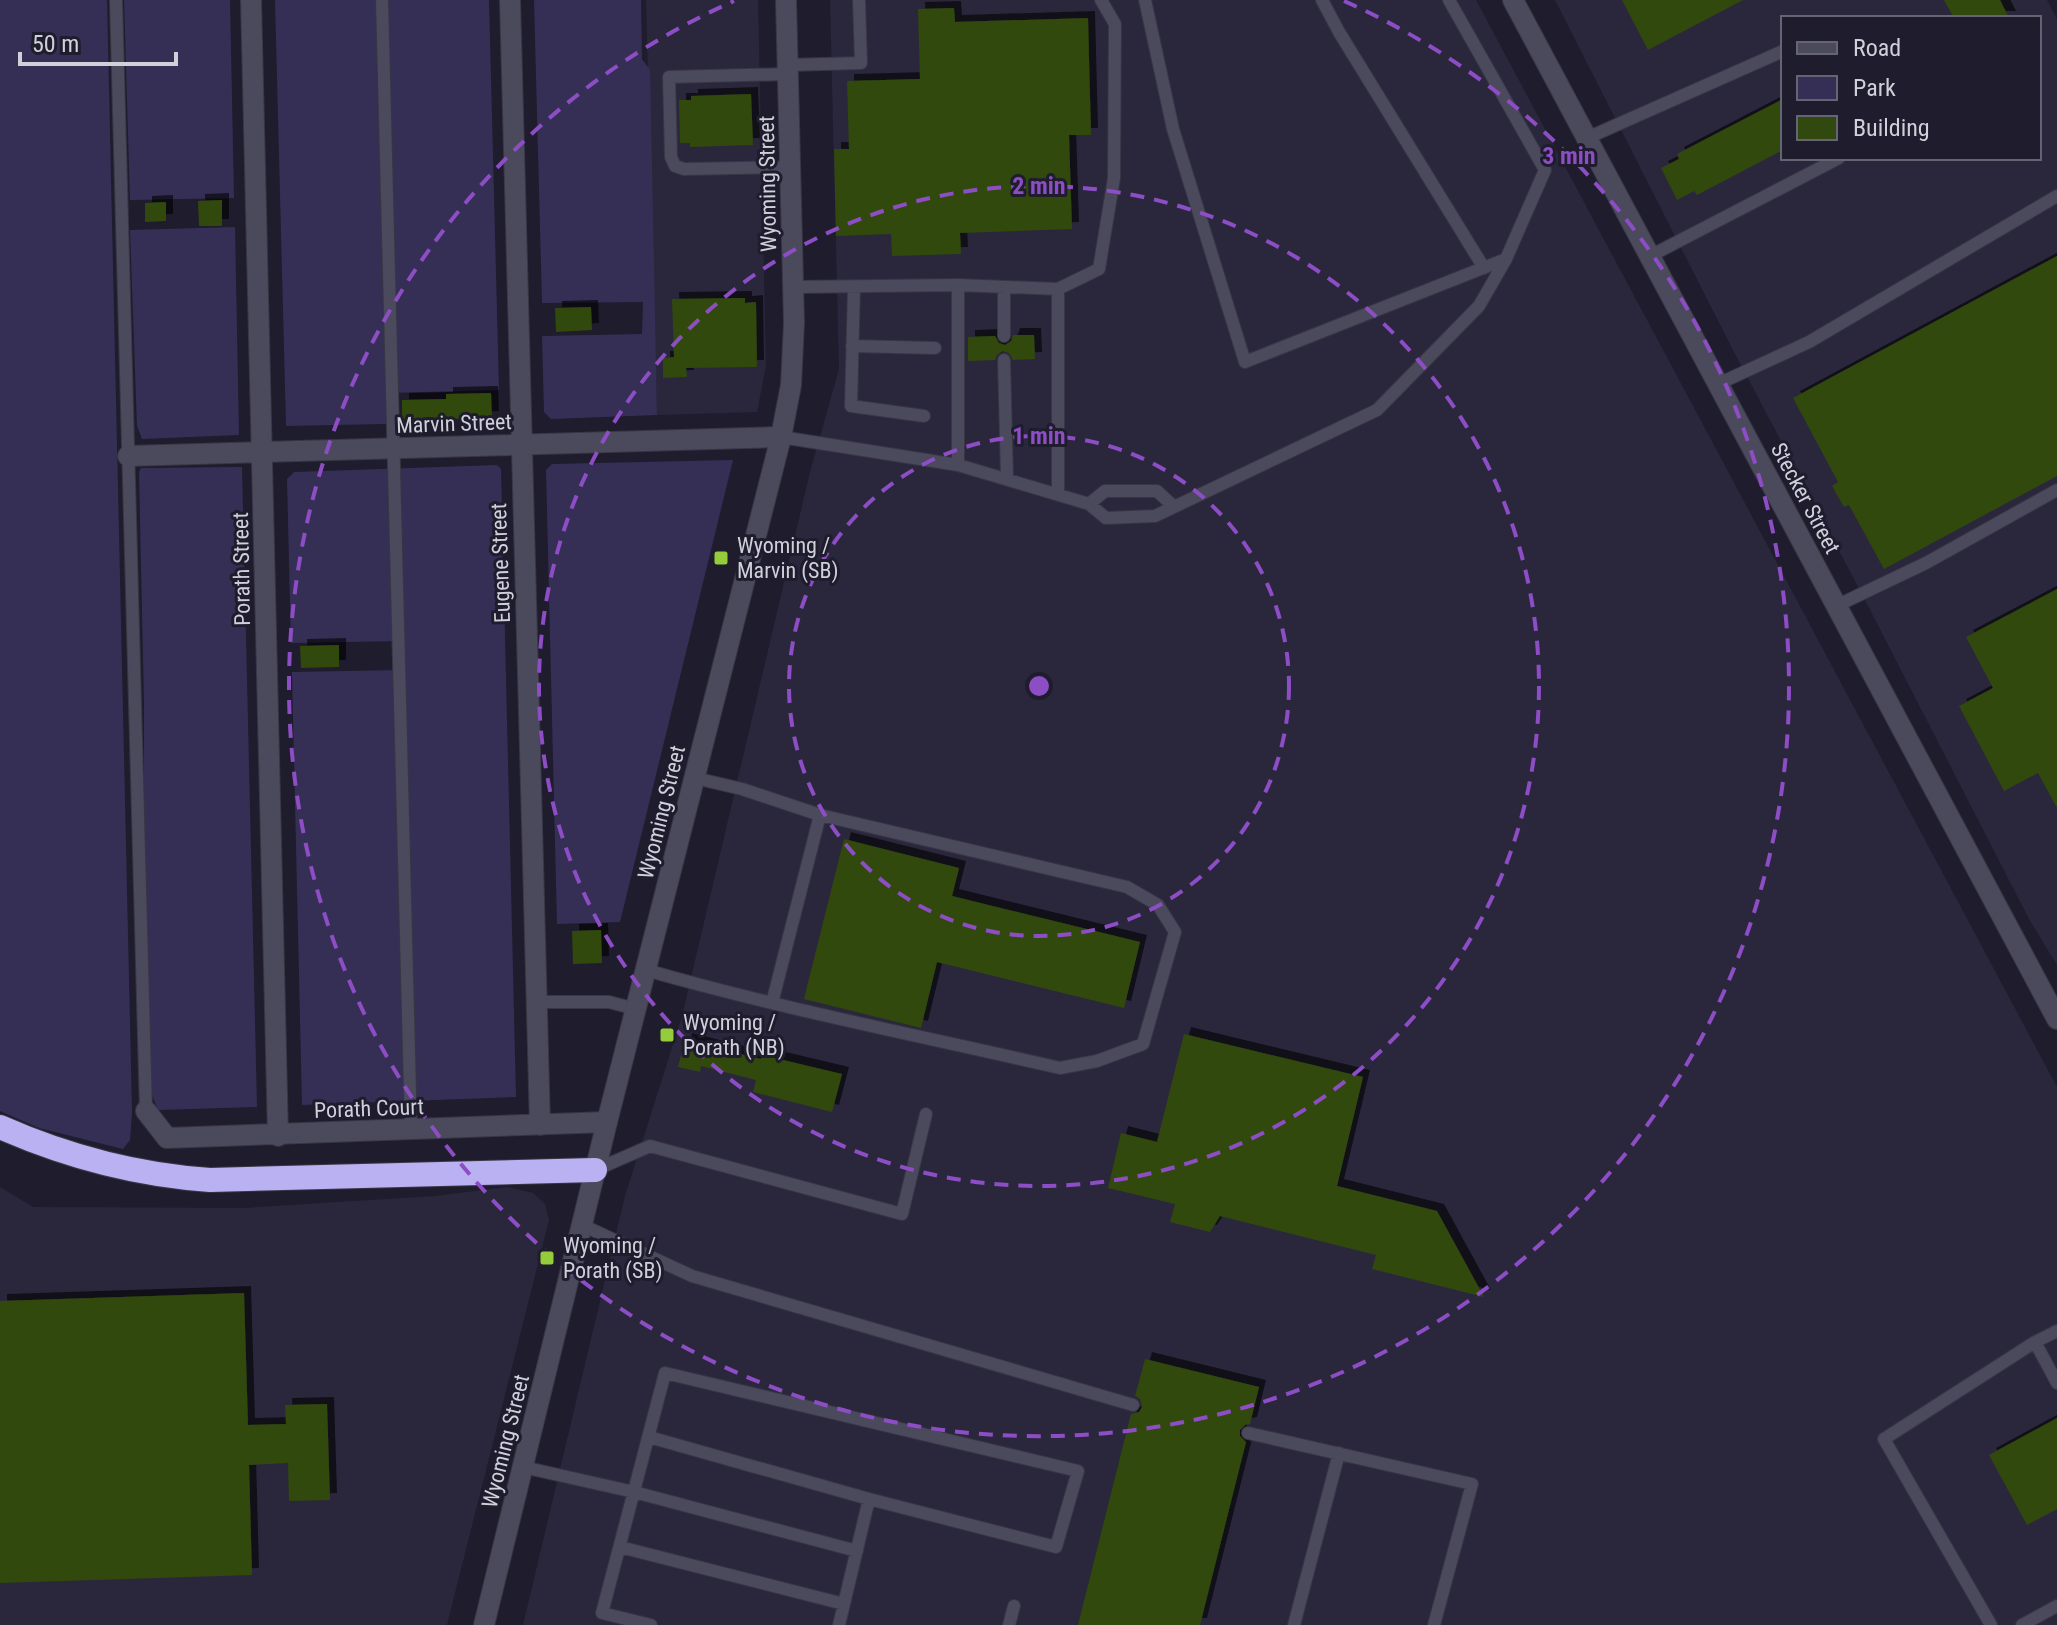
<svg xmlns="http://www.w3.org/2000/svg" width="2057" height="1625" viewBox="0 0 2057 1625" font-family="'Roboto Condensed',sans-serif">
  <defs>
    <filter id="shadow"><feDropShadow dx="7" dy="-7" stdDeviation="0" flood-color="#0009"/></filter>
  </defs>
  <rect width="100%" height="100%" fill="#1e1c2d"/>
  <path fill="#2a273d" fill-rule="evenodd" d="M646,0H758L766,366L757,412L657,415Z
    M830,0H1476L2057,1087V1625H523L625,1196L682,1016L810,472L839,369Z
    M1555,0H2047L2057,19V965L2029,919L1865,600L1734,352ZM1783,18H2039V158H1783Z
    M0,1187L33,1207L242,1208L435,1196L507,1187L533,1193L545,1204L549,1220L447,1625H0Z"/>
  <path fill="#362f55" d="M0,0H107L132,1113L130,1140L123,1149L39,1128L0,1111Z
    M124,0H230L234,198L130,200Z
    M275,0H489L499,390L388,393V423L385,424L286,426Z
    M534,0H641L642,59L650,70L657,415L551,419L544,412L542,336L642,334L643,302L542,303Z
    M235,227L239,435L142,439L137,426L130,230Z
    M733,460L620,922L557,924L546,470L552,464Z
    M497,465L501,469L516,1097L302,1105L292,672L402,670L401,641L291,643L287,479L294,472Z
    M242,467L257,1107L158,1110L150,1090L140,820L144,774V703L139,472L141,468Z"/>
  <path fill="#31480e" filter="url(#shadow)" d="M1622,0H1743L1648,50Z
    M1944,0H2000L2009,18H1954Z
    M954,8L955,22L1088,18L1091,135H1069L1072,229L960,233L961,254L892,256L891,234L836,236L834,149H849L847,81L920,79L918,9Z
    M751,94L753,145L690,147V143H680L679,100H691V96Z
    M1783,99V150L1697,195L1694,191L1677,200L1661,168L1679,159L1677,154Z
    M222,200V226H199L198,201Z
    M166,202V221L145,222V203Z
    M2057,256V476L1884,569L1849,505L1844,507L1832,486L1838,482L1793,398Z
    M745,298V303L756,302L757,367L686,368L687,377L663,378V358L674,357L672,299Z
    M591,307L592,330L556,332L555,308Z
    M1013,335H1034L1035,359L1013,360L1009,353L1003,351L997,355L995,360L968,361V337L995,336L999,343L1005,345L1011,341Z
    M491,393L492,418L402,420V400L446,399V394Z
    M2057,589V808L2038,773L2004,791L1959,706L1993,688L1966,637Z
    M339,645V667L301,668L300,646Z
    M844,839L959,868L952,896L1140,942L1124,1008L937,962L921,1028L804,999Z
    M601,930L602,963L573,964L572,931Z
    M1184,1034L1363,1077L1337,1186L1437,1211L1484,1297L1372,1269L1376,1255L1220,1216L1210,1232L1170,1222L1175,1204L1108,1188L1121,1133L1157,1142Z
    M685,1040L761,1059L762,1055L842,1074L832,1112L753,1092L756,1080L701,1066L700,1072L678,1067Z
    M244,1293L248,1425L286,1424L285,1405L327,1404L330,1500L289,1501L288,1463L249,1465L252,1575L0,1583V1301Z
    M1145,1359L1259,1387L1250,1424L1245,1425L1240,1430V1436L1246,1442L1200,1625H1078L1131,1414L1139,1412L1142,1407L1140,1399L1135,1396Z
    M2057,1418V1509L2027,1525L1989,1455Z"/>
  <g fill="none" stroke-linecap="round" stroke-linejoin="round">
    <defs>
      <path id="lane" d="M116,0L146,1111
        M382,0L411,1131
        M1145,0L1173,129L1245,362L1506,259
        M1322,0L1339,32L1484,268
        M787,65L861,63L859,0
        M788,74L669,77L671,157L675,166L684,169L790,167
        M1587,138L1783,51
        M1650,256L1839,158
        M958,285L1058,289L1099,269L1114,178L1115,24L1101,0
        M793,287L958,285V465
        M854,287L851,406L924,416
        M1004,287V336
        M1058,289V493
        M852,346L935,348
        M1004,360L1007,478
        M1718,384L1809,342L2057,196
        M781,437L958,465L1089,504L1106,518L1155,516L1377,410L1479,306L1506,259L1545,170L1449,0
        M1089,504L1105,491H1157L1173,506
        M1836,606L1926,563L2057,490
        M695,778L742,789L820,815
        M646,970C782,1009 921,1036 1060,1068L1097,1061L1143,1044L1175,932L1158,905L1127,887L820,815L772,1003
        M536,1002H609L636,1009
        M595,1170L650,1146L902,1214L926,1114
        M582,1225L692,1276L1133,1405
        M2035,1342L2057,1383
        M1248,1433L1472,1484L1434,1625
        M649,1437L869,1499
        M523,1467L634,1492L857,1551
        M620,1547L844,1604
        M651,1625L602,1613L665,1373L1078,1471L1056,1547L869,1499L839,1625
        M1009,1625L1014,1606
        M1294,1625L1339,1453
        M1991,1625L1884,1439L2035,1342L2057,1331
        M2022,1625L2057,1606"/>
      <path id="street" d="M251,0L278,1136
        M510,0L540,1125
        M1513,0L2057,1019
        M128,456L781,437
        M146,1111L167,1138L607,1122"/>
      <path id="secondary" d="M484,1625L607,1122L781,437L791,385L794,323L786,0"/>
      <path id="highway" d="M0,1127C68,1157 135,1175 210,1180L595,1170"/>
    </defs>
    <use href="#lane" stroke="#383644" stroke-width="14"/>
    <use href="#street" stroke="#383644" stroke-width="22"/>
    <use href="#secondary" stroke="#383644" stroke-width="22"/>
    <use href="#highway" stroke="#383644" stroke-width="26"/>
    <use href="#lane" stroke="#4b495c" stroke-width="12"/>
    <use href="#street" stroke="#4b495c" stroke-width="20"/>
    <use href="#secondary" stroke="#4b495c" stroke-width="20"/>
    <use href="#highway" stroke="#b9b1f1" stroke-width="24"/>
  </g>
  <g fill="none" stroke="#8c4dc5" stroke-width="4" stroke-dasharray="14 10">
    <circle cx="1039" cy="686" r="250"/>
    <circle cx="1039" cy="686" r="500"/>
    <path d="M1344 1A750 750 0 1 1 734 1"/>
  </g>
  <g fill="#94cc3c" stroke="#1e1c2d" stroke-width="3">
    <rect x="713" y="550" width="16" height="16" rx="4"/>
    <rect x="659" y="1027" width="16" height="16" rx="4"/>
    <rect x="539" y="1250" width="16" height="16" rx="4"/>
  </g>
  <g text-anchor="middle" stroke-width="6" stroke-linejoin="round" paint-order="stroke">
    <g font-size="22" fill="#d0d0db" stroke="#1e1c2d">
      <text transform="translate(767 184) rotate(-91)" y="8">Wyoming Street</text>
      <text transform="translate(454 423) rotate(-2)" y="8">Marvin Street</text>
      <text transform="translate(1806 498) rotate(62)" y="8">Stecker Street</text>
      <text transform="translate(500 563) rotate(-92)" y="8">Eugene Street</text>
      <text transform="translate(241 569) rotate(-91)" y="8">Porath Street</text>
      <text transform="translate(661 812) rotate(-76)" y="8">Wyoming Street</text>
      <text transform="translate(369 1108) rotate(-2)" y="8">Porath Court</text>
      <text transform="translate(505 1441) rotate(-76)" y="8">Wyoming Street</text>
    </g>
    <g font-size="22" fill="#d0d0db" stroke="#1e1c2d" text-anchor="start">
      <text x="737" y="553">Wyoming /<tspan x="737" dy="25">Marvin (SB)</tspan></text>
      <text x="683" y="1030">Wyoming /<tspan x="683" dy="25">Porath (NB)</tspan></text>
      <text x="563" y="1253">Wyoming /<tspan x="563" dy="25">Porath (SB)</tspan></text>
    </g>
  </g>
  <circle cx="1039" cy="686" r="12" fill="#8c4dc5" stroke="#1e1c2d" stroke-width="4"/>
  <g font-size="24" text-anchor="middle" font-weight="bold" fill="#8c4dc5" stroke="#1e1c2d" stroke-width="6" stroke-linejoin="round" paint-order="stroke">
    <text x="1569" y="164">3 min</text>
    <text x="1039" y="194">2 min</text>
    <text x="1039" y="444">1 min</text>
  </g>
  <rect x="1781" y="16" width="260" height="144" fill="#1e1c2d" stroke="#656473" stroke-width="2"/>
  <rect x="1797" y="42" width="40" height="12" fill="#4b495c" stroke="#656473" stroke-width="2"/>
  <text x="1853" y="56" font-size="24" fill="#d0d0db">Road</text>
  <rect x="1797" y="76" width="40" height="24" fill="#362f55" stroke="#656473" stroke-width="2"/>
  <text x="1853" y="96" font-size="24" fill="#d0d0db">Park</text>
  <rect x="1797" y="116" width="40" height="24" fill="#31480e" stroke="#656473" stroke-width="2"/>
  <text x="1853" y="136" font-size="24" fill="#d0d0db">Building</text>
  <path d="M20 52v12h156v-12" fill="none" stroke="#d0d0db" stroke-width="4"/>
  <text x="32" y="52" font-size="24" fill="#d0d0db" stroke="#1e1c2d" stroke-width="6" paint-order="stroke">50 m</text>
</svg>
